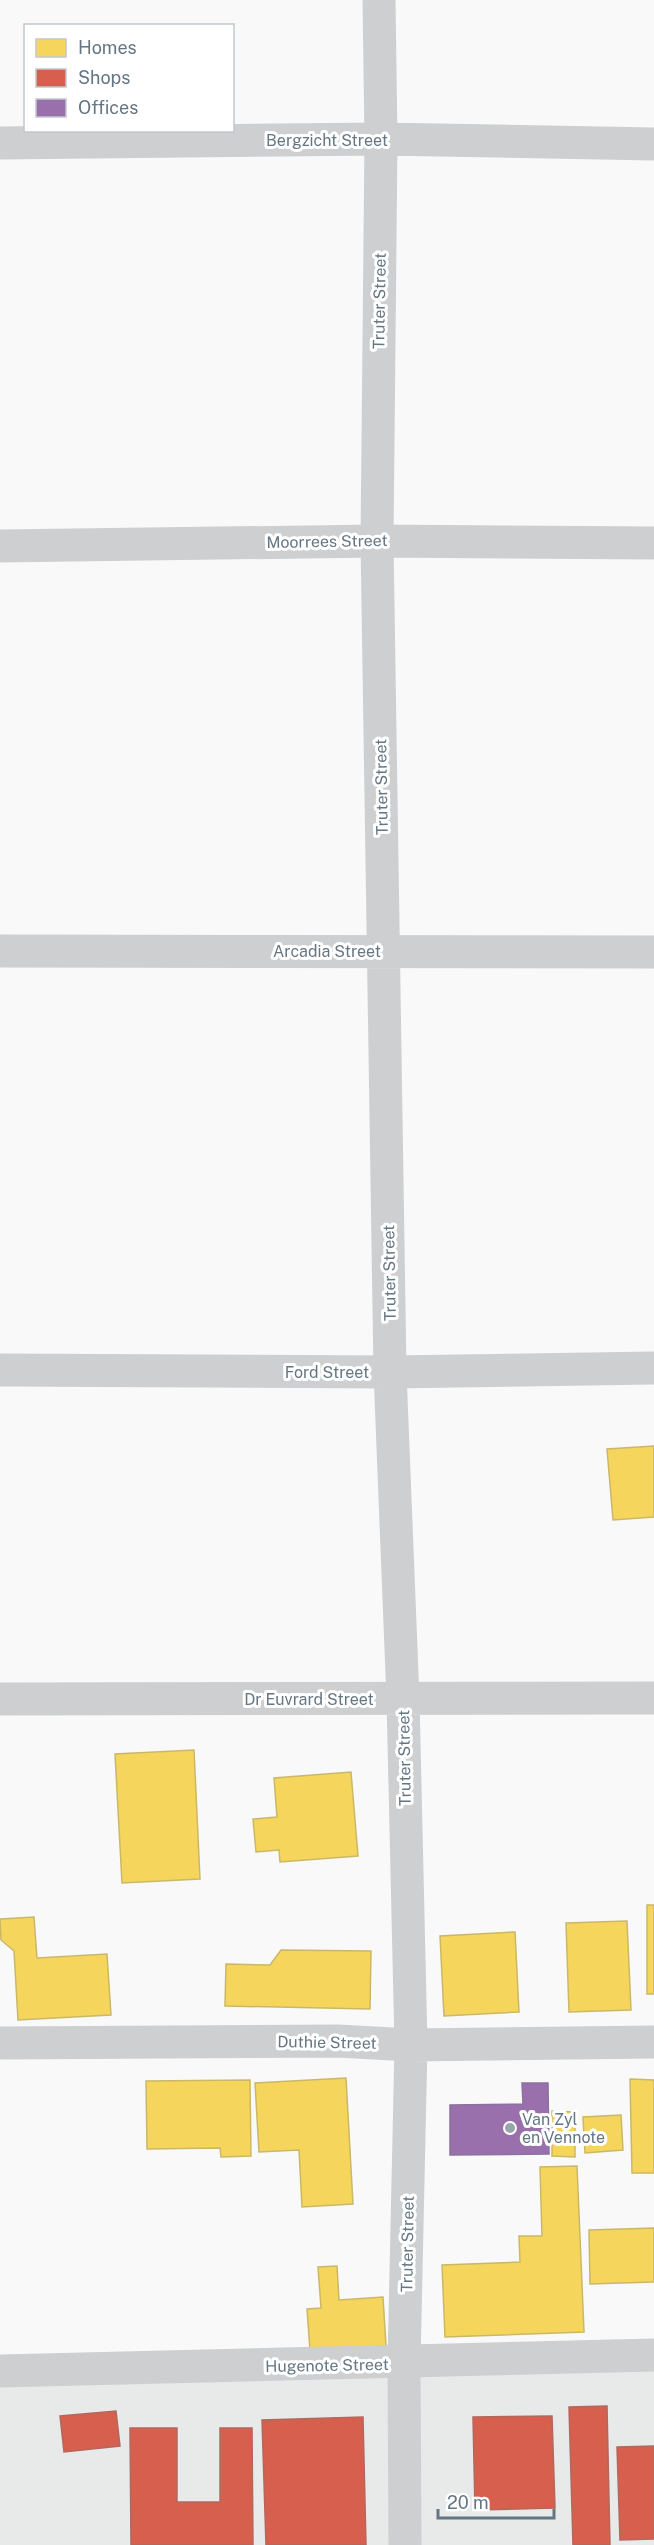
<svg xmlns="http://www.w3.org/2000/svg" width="654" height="2545" viewBox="0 0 654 2545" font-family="'Public Sans',sans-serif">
  <rect width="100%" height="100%" fill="#f9f9f9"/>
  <path fill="#e8e9e9" d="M654,2355V2545H0V2371Z"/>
  <path fill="#f6d55c" stroke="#cab868" stroke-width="1.5" d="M654,1446V1517L613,1520L607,1449Z
    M194,1750L200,1879L122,1883L115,1754Z
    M351,1772L358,1856L280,1862L279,1850L256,1852L253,1819L277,1817L274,1778Z
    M647,1905H654V1994H647Z
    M34,1917L37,1958L107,1954L111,2015L18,2020L14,1951L1,1940L0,1919Z
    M627,1921L631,2010L569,2012L566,1923Z
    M515,1932L519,2012L444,2016L440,1936Z
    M281,1950L371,1951L370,2009L225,2006L226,1964L270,1965Z
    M346,2078L353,2204L302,2207L299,2150L259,2152L255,2083Z
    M630,2079L654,2080V2173H632Z
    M250,2080L251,2156L221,2157L220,2148L147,2149L146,2081Z
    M552,2111L575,2112V2157L552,2156Z
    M621,2115L623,2150L585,2153L583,2117Z
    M577,2166L584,2332L445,2337L442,2265L520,2262L519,2236H542L540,2167Z
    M654,2228V2282L590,2284L589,2230Z
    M337,2266L339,2300L383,2297L386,2346L310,2350L307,2309L321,2308L318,2267Z"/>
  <path fill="#d6604d" stroke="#b4675d" stroke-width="1.5" d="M607,2406L610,2545H573L569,2407Z
    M116,2411L120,2446L64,2452L60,2416Z
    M552,2416L555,2508L475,2510L473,2417Z
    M363,2417L366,2545H266L262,2420Z
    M130,2428H177V2502H220V2428H252L253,2545H131Z
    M654,2446V2539L620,2540L617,2447Z"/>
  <path fill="#9970ab" stroke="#89729f" stroke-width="1.5" d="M522,2083H548L549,2154L450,2155V2105L523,2104Z"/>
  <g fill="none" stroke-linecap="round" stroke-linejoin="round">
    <path stroke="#cecfd0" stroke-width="33" d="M379,0L381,139L377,541L390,1372L403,1699L411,2045L404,2363L405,2545
      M0,143L381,139L654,144
      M0,546L377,541L654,543
      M0,951L654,952
      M0,1370L390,1372L654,1368
      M0,1699L654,1698
      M0,2043L338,2041L411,2045L654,2042
      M0,2371L654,2355"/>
  </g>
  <circle fill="#99a4ac" stroke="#fff" stroke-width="2" cx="510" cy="2128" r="6"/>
  <g text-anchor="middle" stroke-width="6" stroke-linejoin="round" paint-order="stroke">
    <g font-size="16" fill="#657683" stroke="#fff">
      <text x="327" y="146">Bergzicht Street</text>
      <text transform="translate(379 301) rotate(-89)" y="6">Truter Street</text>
      <text transform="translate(327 541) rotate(-1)" y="6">Moorrees Street</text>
      <text transform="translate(381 787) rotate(-91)" y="6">Truter Street</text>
      <text x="327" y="957">Arcadia Street</text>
      <text transform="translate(389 1273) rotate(-91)" y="6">Truter Street</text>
      <text x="327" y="1378">Ford Street</text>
      <text x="309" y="1705">Dr Euvrard Street</text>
      <text transform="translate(404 1758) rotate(-91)" y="6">Truter Street</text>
      <text transform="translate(327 2042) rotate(1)" y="6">Duthie Street</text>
      <text transform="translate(407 2244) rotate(-89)" y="6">Truter Street</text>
      <text transform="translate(327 2365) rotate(-1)" y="6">Hugenote Street</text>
    </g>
    <g font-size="16" fill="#657683" stroke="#fff" text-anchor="start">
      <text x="522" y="2125">Van Zyl<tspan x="522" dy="18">en Vennote</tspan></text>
    </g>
  </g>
  <rect x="24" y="24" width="210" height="108" fill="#ffffff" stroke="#c1c8cd" stroke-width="1.5"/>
  <rect x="36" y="39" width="30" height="18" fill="#f6d55c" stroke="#c1c8cd" stroke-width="1.5"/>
  <text x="78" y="54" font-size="18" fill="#657683">Homes</text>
  <rect x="36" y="69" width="30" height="18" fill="#d6604d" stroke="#c1c8cd" stroke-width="1.5"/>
  <text x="78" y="84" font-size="18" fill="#657683">Shops</text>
  <rect x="36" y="99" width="30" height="18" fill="#9970ab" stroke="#c1c8cd" stroke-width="1.5"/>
  <text x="78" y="114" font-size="18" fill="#657683">Offices</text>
  <path d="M438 2509v9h116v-9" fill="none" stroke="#657683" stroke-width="3"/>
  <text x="447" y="2509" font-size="18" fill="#657683" stroke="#ffffff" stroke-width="4.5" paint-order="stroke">20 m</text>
</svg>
